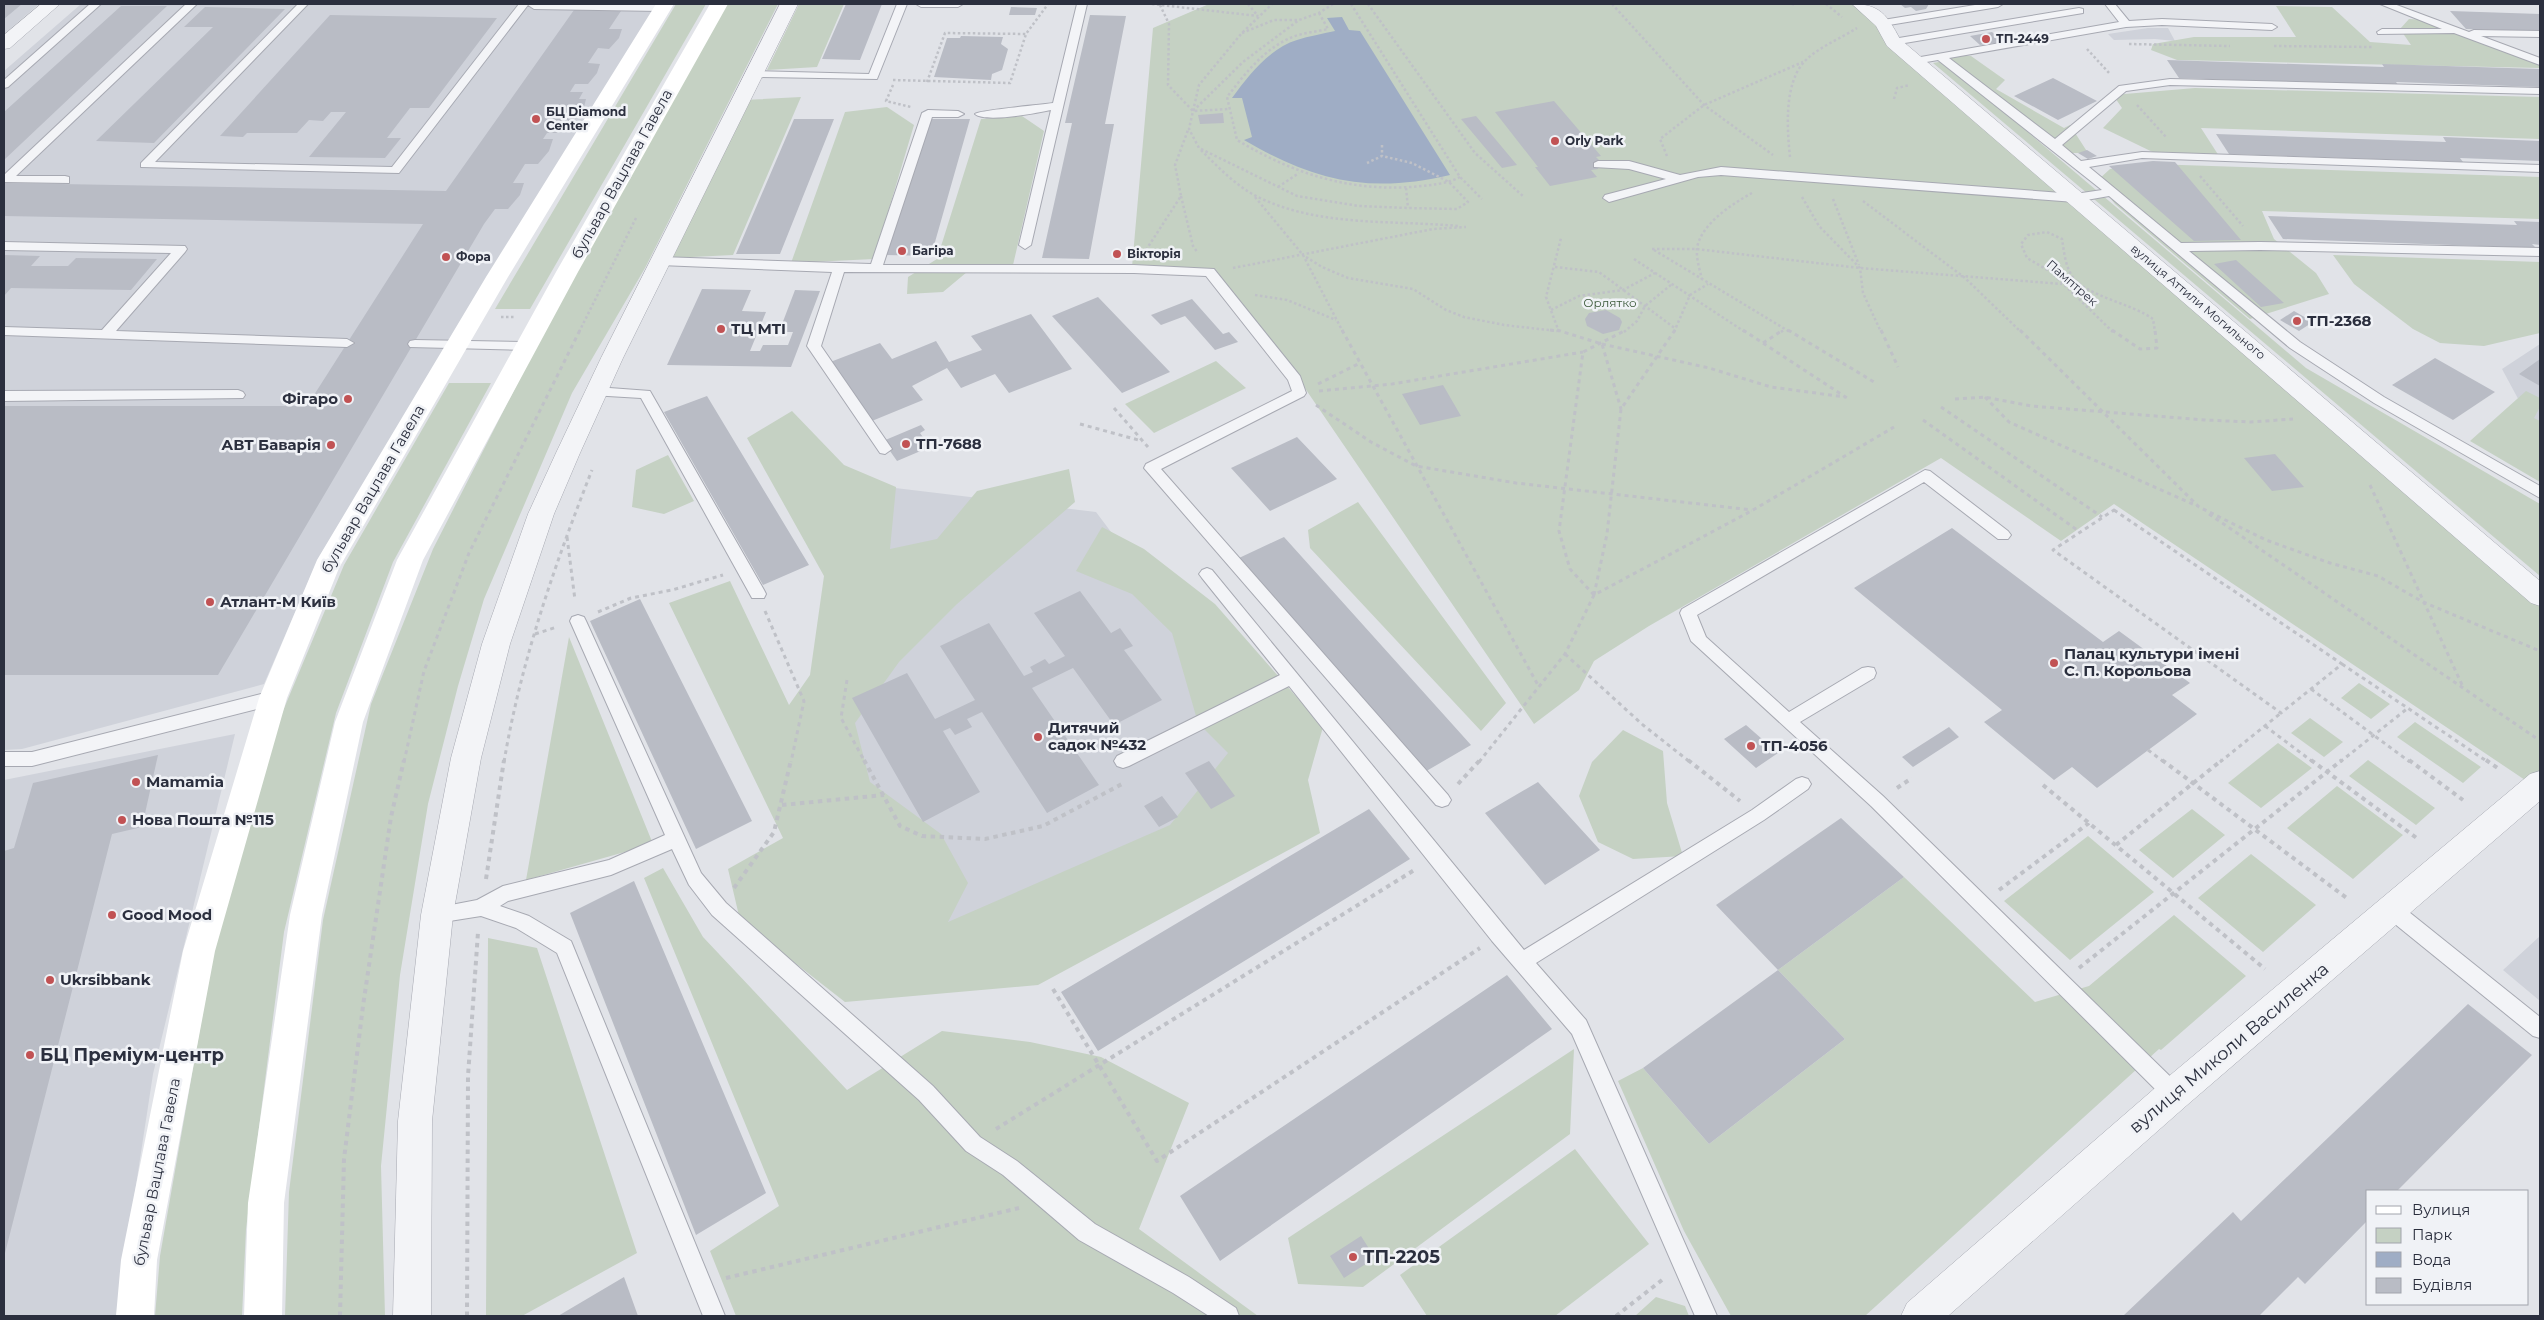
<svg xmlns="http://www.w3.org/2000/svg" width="2544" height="1320" viewBox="0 0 2544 1320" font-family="Montserrat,sans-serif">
  <rect width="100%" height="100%" fill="#e1e3e8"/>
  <path fill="#cfd2da" d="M4,4H39L4,34Z
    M81,4H658L319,557L264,684L22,749L4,750V71Z
    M2148,28H2168L2175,41L2155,39L2114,40L2108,34Z
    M2540,344V425L2529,419L2502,369Z
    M862,484L1096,512L1291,771L867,995L791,835Z
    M235,734L153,1074L116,1316H4V780Z
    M2540,936V1001L2503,970Z"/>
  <path fill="#c5d1c3" d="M676,4H706L530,309H495Z
    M723,4H778L645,268L572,393L484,599L458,686L428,804L400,975L381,1166L385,1316H285L289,1192L323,920L371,704L433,549L606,210Z
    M799,4H844L817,67L767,70Z
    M1209,4H1859L1882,24L1913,62L2540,600V771L2528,782L2114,504L2061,541L1941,458L1649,626L1594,661L1579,690L1534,724L1298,378L1213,270L1132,267L1153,28Z
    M2276,6L2332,7L2370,42L2411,45L2400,29L2409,19L2427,20L2470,39L2540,60V68L2177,60L2151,50L2153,44L2194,37H2296Z
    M1948,55L1971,56L2005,80L1996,89L2064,128L2070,125L2088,153H2067L1948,59Z
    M1944,61L2306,368L2540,504V576L1933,63Z
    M2195,88L2540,97V139L2201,128L2219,156L2165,158L2103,128L2122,108L2113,95Z
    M801,97L733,255L672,258L745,100Z
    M887,107L914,125L874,259L791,263L845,112Z
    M1022,116L1044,131L1013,265L973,267L943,292L907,294L908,277L937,259L981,119Z
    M2151,164L2540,177V219L2262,211L2274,239L2316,273L2329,294L2250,319L2115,204L2097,181L2110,169Z
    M2333,255L2540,262V333L2484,346L2440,343L2413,329L2354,284Z
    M1216,361L1246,388L1154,433L1125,404Z
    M449,383H491L393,562L336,713L284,932L246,1229L242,1316H155L160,1256L214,949L280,718L344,565Z
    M2526,391L2540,398V407L2534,418L2540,421V482L2470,441Z
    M792,411L844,465L896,487L890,549L937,539L977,491L1069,469L1075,502L957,604L899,662L855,723L870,782L941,834L968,883L948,922L1170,825L1228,753L1198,723L1172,633L1132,594L1076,571L1102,527L1144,549L1215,604L1323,727L1308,780L1320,833L1038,985L845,1002L740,920L728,869L783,838L669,603L730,581L789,705L810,675L824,576L747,438Z
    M668,455L694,501L664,514L632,507L636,470Z
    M1358,502L1506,703L1481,731L1310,548L1308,530Z
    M569,637L653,844L526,880Z
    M2359,683L2390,704L2371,719L2341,698Z
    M2310,718L2343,742L2324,757L2291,733Z
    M2415,722L2481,767L2463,783L2397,737Z
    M1623,730L1663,751L1667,803L1683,856L1633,859L1598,842L1579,796L1592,762Z
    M2278,743L2312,768L2261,808L2228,783Z
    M2368,760L2435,808L2416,825L2349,776Z
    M2337,786L2403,835L2353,879L2287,828Z
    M2192,809L2225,835L2173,878L2139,850Z
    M2088,836L2154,892L2070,960L2004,901Z
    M2251,854L2316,905L2263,952L2198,898Z
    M663,868L703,937L847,1090L942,1031L1030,1042L1101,1057L1189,1103L1139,1229L1258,1316H736L710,1251L779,1206L644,878Z
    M1904,877L2035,1002L2089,986L2174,915L2246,976L2161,1050L2159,1049L1865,1316H1731L1684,1231L1618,1081L1643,1068L1709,1144L1845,1039L1778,970Z
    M488,938L537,948L637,1253L522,1316H486Z
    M1574,1049L1570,1134L1363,1287L1298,1284L1288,1238Z
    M1575,1149L1649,1244L1555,1316H1427L1400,1275Z
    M1656,1297L1685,1306L1689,1316H1635Z"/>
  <path fill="#9fadc5" d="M1342,17L1349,30L1360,31L1450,175C1370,194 1314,181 1244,140L1252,137L1242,98H1232C1248,76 1270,48 1297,40C1309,36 1322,34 1335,31L1327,18Z"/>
  <path fill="#b9bcc5" d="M4,4H22L4,19Z
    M846,4H882L860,60L822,59Z
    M1900,4H1929L1926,9L1916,11L1911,7L1905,8Z
    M121,6H167L4,160V112Z
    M205,7L285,9L154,143L96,141L213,27H184Z
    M1011,7L1037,8L1035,15H1009Z
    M574,10L621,11L609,29H622L619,38L609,49L598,48L588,63L600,64L597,73L588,84H575L570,92H583L579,99H586L583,111L569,126H561L557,133H547L543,139H553L549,151L538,164H525L513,183H524L520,195L508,209H495L484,224L218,675H4V406H307L423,224L4,216V183L446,191Z
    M2450,11L2540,14V31L2466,29Z
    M330,15L497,18L429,108H410L387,138H401L385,158L309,157L346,112H331L323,121L309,120L297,133H247L243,137L220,136Z
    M1090,15L1126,16L1105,124H1114L1089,259L1042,258L1072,123H1065Z
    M1992,32L2003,42L1980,45L1970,36Z
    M961,36L1003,37L1001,44L1008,49L1002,70L992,74L991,80L934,77L947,38H960Z
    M2167,60L2384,67L2382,64L2540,69V87L2396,82L2399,86L2179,78Z
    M2053,78L2097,101L2058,120L2014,96Z
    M1554,101L1601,156L1596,157L1599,160L1598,169L1591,170L1597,177L1550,186L1535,167H1538L1495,112Z
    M1223,113L1224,123L1200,124L1198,115Z
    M1476,116L1517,165L1502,168L1461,119Z
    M794,119H834L780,254H736Z
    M931,119H970L931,256L886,255Z
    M2216,134L2446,142L2443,137L2540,141V161L2460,158L2463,162L2229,154Z
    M2087,150L2097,156L2088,159L2078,153Z
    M2153,161L2175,162L2241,240L2194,241L2109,166Z
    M2268,216L2517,225L2514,221L2540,222V245L2532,244L2536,248L2283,239Z
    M4,255L40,256L31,266H68L76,258L157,259L131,290L11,288L4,296Z
    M2236,260L2284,303L2261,307L2214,264Z
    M702,289L751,290L742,311L766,312L750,351H760L763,345H788L793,332H779L795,290L820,291L791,367L667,365Z
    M1098,297L1170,372L1122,393L1052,316Z
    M1192,299L1223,334L1229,332L1238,342L1215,350L1185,316L1161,325L1151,315Z
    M1606,310L1620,318L1622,322L1619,330L1603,334L1587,326L1585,319L1589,313Z
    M2294,311L2313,322L2299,331L2280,320Z
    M1031,314L1072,369L1009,393L995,374L961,388L947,368L912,386L923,400L867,423L825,364L880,343L892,359L936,341L949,362L982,350L971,336Z
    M2435,358L2495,392L2453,420L2392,385Z
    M2540,359V386L2519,374Z
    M1443,385L1461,416L1420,425L1402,394Z
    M707,396L809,565L763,585L664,412Z
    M921,425L925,430L920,433L930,447L897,461L883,441Z
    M1297,437L1337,479L1270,511L1231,468Z
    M2275,454L2304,487L2272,491L2244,458Z
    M1952,528L2103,642L2119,631L2190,683L2172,695L2197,714L2097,788L2072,767L2054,780L1984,722L2002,710L1854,588Z
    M1284,537L1471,745L1423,773L1239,558Z
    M1080,591L1111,633L1120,628L1133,646L1124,650L1162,700L1114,725L1073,668L1032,688L1099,785L1047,813L982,712L967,719L972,727L955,735L950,728L943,731L980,792L923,822L852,698L907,673L935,719L975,700L940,646L989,623L1024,676L1033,672L1030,667L1045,659L1049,664L1065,656L1034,613Z
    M640,599L752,821L696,849L590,621Z
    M1746,725L1778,753L1756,768L1724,739Z
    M1949,727L1959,737L1913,767L1902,757Z
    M158,755L142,827L112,834L4,1257V851L14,848L33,783Z
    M1209,761L1235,796L1211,809L1185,773Z
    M1538,782L1600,850L1545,885L1485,813Z
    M1162,796L1178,817L1159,827L1144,806Z
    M1369,809L1410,859L1098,1051L1061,992Z
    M1841,818L1904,877L1778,970L1716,905Z
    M634,881L766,1193L696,1235L570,913Z
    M1778,970L1845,1039L1709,1144L1643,1068Z
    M1507,975L1552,1029L1220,1261L1180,1196Z
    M2468,1004L2532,1055L2397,1191H2368V1220L2305,1284L2298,1277L2259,1316H2123L2233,1212L2241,1221Z
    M1361,1236L1375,1258L1344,1278L1330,1256Z
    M624,1277L638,1316H558Z"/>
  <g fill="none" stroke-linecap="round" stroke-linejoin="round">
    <defs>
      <path id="lane" d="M90,4H101L8,87L4,88V80Z
        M186,4H197L16,176H65L69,177V183L4,182V175Z
        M298,4H308L155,162L392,167L519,4L662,5L667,8L662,11L534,9L528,5L399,173L141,167V163Z
        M897,4H907L877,79L755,77L750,74L755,71L869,74Z
        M916,4H963L958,7H921Z
        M1077,4H1087L1031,245L1025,249L1019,245L1051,110C1037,113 985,123 975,114C979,110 1041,105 1053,103Z
        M1981,4H2003L1998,7L1883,26L1878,23L1883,20Z
        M2105,4H2115L2129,21L2162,19L2272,24L2277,27L2272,30L2162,25L2126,27L1949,58L2055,139L2119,86L2170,79L2540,88V94L2170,85L2126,91L2062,145L2081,161L2142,152L2540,165V172L2142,158L2089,167L2181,243L2260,242L2540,248V256L2260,250L2189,251L2300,342L2384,397L2540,486V498L2374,403L2290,348L2109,196L2075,202L1721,175L1698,177L1609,202L1603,198L1605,195L1666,179L1629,169L1594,167V163L1598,161H1629L1680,175L1721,167L2075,194L2102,190L1938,60L1915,64L1910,61L1915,58L2119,22Z
        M2380,4H2394L2469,32L2474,30L2540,31V37L2481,36L2540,58V65L2454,33L2378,34L2377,32L2382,29H2442Z
        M2079,8L2083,9V13L1893,45L1888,42L1893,39Z
        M928,110L958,111L964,114L958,117H932L883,265H1134L1214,269L1300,376L1306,393L1304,396L1161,469L1448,795L1451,800L1448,805L1442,807L1436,805L1144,468L1146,464L1292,391L1288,380L1206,276L1134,273L844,272L821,346L892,449L885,454L880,453L807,346L832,272L660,265L654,261L660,257L871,264L922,113Z
        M4,242L185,246L187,249L185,252L116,331L347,339L354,343L347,347L4,335V327L102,330L171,253L4,250Z
        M415,340L526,342L533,346L526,350L410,347L408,344L410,341Z
        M596,387L650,391L764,590L766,594L764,598H752L641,398L591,395L589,392L591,389Z
        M238,390L243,392L245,395L243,398L4,401V391Z
        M1925,470L1930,471L2008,531L2011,535L2008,539H1998L1924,482L1697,615L1706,637L1789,712L1862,668L1868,667L1874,668L1876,673L1874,678L1800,722L1883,796L2181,1087L2184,1094L2181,1101L2174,1104L2167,1101L1871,806L1691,641L1680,613L1682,609Z
        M1207,568L1212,570L1524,950L1752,810L1796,779L1802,777L1808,779L1811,784L1808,789L1764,820L1536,963L1586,1020L1717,1316H1695L1572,1034L1492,941L1289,686L1129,766L1123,768L1117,766L1114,761L1117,756L1280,675L1202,578L1199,574L1202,570Z
        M578,615L584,617L586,621L701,873L726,903L933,1086L980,1137L1017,1161L1095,1224L1189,1277L1236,1308L1239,1316H1209L1173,1293L1079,1240L1003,1175L966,1151L919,1100L712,915L689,885L672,849L611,875L508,901L500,906L529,916L571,941L725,1316H703L557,953L516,928L481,916L437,923L430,921L428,915L430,909L477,900L503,886L609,860L665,835L570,621L572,617Z
        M273,691L279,693L281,698L279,703L273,705L32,766H4V752H32Z
        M2392,902L2399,904L2540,1017V1038L2533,1036L2385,916L2383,910L2385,904Z"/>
      <path id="street" d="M41,4H60L10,48L4,49V35Z
        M780,4H798L623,358L580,453L554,514L510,644L481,758L453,915L432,1121L431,1316H393L398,1121L421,915L451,758L482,644L528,514L556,453L601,358Z
        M1852,4C1880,4 1887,15 1900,39L2540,581V606L2531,603L1887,46L1876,26Z
        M2540,771V801L2186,1106L1948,1316H1901L1907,1303L2162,1082L2530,774Z"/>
    </defs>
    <use href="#lane" stroke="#a7a9b2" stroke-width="2"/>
    <use href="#street" stroke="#a7a9b2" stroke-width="1"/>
    <path stroke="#bfc1c7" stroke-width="2.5" stroke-dasharray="2.5 2.5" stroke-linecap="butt" d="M1152,4L1258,16
      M1248,4L1258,16
      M1333,4L1319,13L1299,20L1243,62L1193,111L1189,129L1199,148L1297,196L1359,206L1408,208L1457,209L1468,202L1449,182L1412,163L1382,156L1367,163
      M1351,4L1460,177L1482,199
      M1368,4L1475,153L1524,197
      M1612,4L1704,105L1773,155
      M1792,4L1794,5
      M1826,4L1842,17
      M1160,5L1169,24L1168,85L1193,111L1229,109
      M1319,13L1328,29C1315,32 1301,33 1290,38C1263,50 1244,75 1227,97L1237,140C1292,173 1347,191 1411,187C1428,185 1445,185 1460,177
      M1242,33L1274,20H1298
      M2129,44L2230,46
      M2274,46L2373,47
      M2087,49L2110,74
      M893,80L1010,83L1026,34L1048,4
      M927,82L945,33L1026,34
      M893,85L886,101L911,107
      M1894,99L1897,88L1910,85
      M2137,105L2166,137
      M1193,111L1199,85L1241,34L1272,4
      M1382,145V156
      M1201,150C1219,168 1237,187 1260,198C1321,227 1392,220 1458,226
      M1667,156L1660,139L1704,105L1803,62
      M1790,157C1787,129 1784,84 1804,62C1818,47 1840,39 1857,28
      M2200,176L2243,226
      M1278,187L1299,173
      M1406,188L1408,208
      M1181,196L1193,246L1198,253
      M1255,197L1303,255L1343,332
      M1802,197L1819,226L1860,268L1863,293L1881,332
      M1833,199L1859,265
      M1863,201L1965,278L2021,332
      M1652,249H1696L1860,268L2062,284
      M1146,250L1181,196L1175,165L1188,130
      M1654,250L1790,332
      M1306,257L1322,267L1348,278L1413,289L1446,310L1464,317L1504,325L1557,331
      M1634,259L1745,332
      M1555,267L1599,272L1676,329
      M1233,268L1433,229L1466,227
      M1702,280C1700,270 1696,259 1697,248C1701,224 1732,204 1752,193
      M1255,295L1287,300L1336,320
      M1551,310L1579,296L1623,290L1655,273
      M501,317H515
      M579,332L637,216
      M1559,332L1546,297L1561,238
      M1624,332L1637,321L1645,306L1672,284
      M1674,332L1690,295L1708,284
      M1781,332L1785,329
      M2113,332L2051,272L2027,258L2021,244L2028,235L2047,232L2062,239C2064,251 2065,265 2072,276C2085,296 2131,303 2153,319L2155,332"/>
    <path stroke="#bfc1c7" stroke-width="3" stroke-dasharray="4 4" stroke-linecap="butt" d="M1342,330L1538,685
      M1550,330L1557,331
      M1557,330L1602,344L1621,409
      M1743,330L1847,398
      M1788,330L1874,382
      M1881,330L1898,367
      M2020,330L2199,507L2266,540L2330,563L2378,576L2423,602L2540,651
      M2112,330L2140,349L2157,348L2155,330
      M1763,343L1783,330
      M1602,344L1709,368L1771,387L1845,397
      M1318,384L1360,363
      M1319,391L1392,384L1583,352
      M1985,397L2009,422L2197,506
      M1955,399L1985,397L2031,406L2205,420L2251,422L2293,419
      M1316,405L1371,442L1416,466L1516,483L1752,510
      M1941,407L2102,517
      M1114,408L1148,447
      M1923,420L2080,532
      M1080,424L1142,441
      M2370,485L2463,687
      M2114,510L2342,664L2281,713L2053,550Z
      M2209,514L2536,738
      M567,537L575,600
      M1594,595L1570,569L1559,531L1583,352L1626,330
      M1594,595L1607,534L1621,409L1675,330
      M765,611L804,701L791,762
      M598,612L631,598L672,590L723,575
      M535,634L557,627
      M1565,654L1643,725L1690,762
      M2342,664L2488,762
      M847,680L841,718L865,762
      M2311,689L2410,762
      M2265,726L2313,762
      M2148,750L2164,762
      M404,762L424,671L469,553L580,330
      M504,762C521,661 555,564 592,470
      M1479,762L1565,654L1594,595L1753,510L1894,427
      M2220,762L2281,713
      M2340,762L2408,708"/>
    <path stroke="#bfc1c7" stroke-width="4" stroke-dasharray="4.5 4.5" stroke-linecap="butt" d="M864,760L900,826L922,836L985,839L1043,826L1122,784
      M1688,760L1740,801
      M2162,760L2348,899
      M2311,760L2418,839
      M2409,760L2463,800
      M2486,760L2499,769
      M1458,784L1480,760
      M2043,785L2265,969
      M1897,788L1912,778
      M782,805L884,795
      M2116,845L2222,760
      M486,879L504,760
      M734,888L774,832L791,760
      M1999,890L2089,823
      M2079,968L2342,760
      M1053,989L1157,1161L1480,948
      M996,1129L1416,869
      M726,1278L1019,1208
      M340,1316L344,1159L363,1006L391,817L404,760
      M467,1316L468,1076L478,932
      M1616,1316L1662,1280"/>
    <use href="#lane" fill="#f3f4f7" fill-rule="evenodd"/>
    <use href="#street" fill="#f3f4f7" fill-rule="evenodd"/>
    <path fill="#fff" fill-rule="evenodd" d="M656,4H674L508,277L339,568L287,698L215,951L157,1260L154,1316H116L121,1260L183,951L259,698L317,560L486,277Z
      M710,4H728L578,272L423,560L363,722L322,915L284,1203L282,1316H244L248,1203L290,915L335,722L397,560L556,272Z"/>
  </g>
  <g fill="#c15254" stroke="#f0f2f6" stroke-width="2">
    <circle cx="1986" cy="39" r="5"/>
    <circle cx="536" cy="119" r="5"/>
    <circle cx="1555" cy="141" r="5"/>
    <circle cx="902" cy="251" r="5"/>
    <circle cx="1117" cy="254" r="5"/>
    <circle cx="446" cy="257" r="5"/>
    <circle cx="2297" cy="321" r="5"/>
    <circle cx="721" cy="329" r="5"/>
    <circle cx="348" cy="399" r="5"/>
    <circle cx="906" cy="444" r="5"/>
    <circle cx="331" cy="445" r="5"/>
    <circle cx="210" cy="602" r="5"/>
    <circle cx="2054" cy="663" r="5"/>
    <circle cx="1038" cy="737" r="5"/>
    <circle cx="1751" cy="746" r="5"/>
    <circle cx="136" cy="782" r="5"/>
    <circle cx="122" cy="820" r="5"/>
    <circle cx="112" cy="915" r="5"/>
    <circle cx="50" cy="980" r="5"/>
    <circle cx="30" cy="1055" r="5"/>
    <circle cx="1353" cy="1257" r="5"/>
  </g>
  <g text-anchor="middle" stroke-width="5" stroke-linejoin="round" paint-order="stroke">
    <g font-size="12" font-weight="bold" fill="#2b2f3e" stroke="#f0f2f6" text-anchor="start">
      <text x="1996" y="43">ТП-2449</text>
      <text x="546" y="116">БЦ Diamond<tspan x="546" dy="14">Center</tspan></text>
      <text x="1565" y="145">Orly Park</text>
      <text x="912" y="255">Багіра</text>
      <text x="1127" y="258">Вікторія</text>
      <text x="456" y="261">Фора</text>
    </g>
    <g font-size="12" fill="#2b2f3e" stroke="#f0f2f6">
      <text transform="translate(2072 283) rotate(41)" y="4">Памптрек</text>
      <text transform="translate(2198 302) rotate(40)" y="4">вулиця Аттили Могильного</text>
    </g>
    <g font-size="12" fill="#3b5939" stroke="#f0f2f6">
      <text x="1610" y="307">Орлятко</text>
    </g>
    <g font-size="15" fill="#2b2f3e" stroke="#f0f2f6">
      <text transform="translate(622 174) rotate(-61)" y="5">бульвар Вацлава Гавела</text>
      <text transform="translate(373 489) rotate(-60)" y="5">бульвар Вацлава Гавела</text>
      <text transform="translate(157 1172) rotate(-79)" y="5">бульвар Вацлава Гавела</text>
    </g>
    <g font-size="15" font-weight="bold" fill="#2b2f3e" stroke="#f0f2f6" text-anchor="start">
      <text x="2307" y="326">ТП-2368</text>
      <text x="731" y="334">ТЦ MTI</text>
      <text x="338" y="404" text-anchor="end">Фігаро</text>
      <text x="916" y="449">ТП-7688</text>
      <text x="321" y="450" text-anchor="end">АВТ Баварія</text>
      <text x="220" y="607">Атлант-М Київ</text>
      <text x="2064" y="659">Палац культури імені<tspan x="2064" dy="17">С. П. Корольова</tspan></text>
      <text x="1048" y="733">Дитячий<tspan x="1048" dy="17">садок №432</tspan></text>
      <text x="1761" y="751">ТП-4056</text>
      <text x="146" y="787">Mamamia</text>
      <text x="132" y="825">Нова Пошта №115</text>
      <text x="122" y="920">Good Mood</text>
      <text x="60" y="985">Ukrsibbank</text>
    </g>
    <g font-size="18" fill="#2b2f3e" stroke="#f0f2f6">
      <text transform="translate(2229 1048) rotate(-40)" y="6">вулиця Миколи Василенка</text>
    </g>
    <g font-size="18" font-weight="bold" fill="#2b2f3e" stroke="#f0f2f6" text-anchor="start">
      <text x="40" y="1061">БЦ Преміум-центр</text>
      <text x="1363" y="1263">ТП-2205</text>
    </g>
  </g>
  <rect width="2544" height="1320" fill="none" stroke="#2b2f3e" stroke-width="10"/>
  <rect x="2366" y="1190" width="162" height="115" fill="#f0f2f6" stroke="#a1a4ac"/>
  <rect x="2376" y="1206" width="25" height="8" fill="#ffffff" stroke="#a1a4ac"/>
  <text x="2412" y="1215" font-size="15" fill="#2b2f3e">Вулиця</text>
  <rect x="2376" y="1228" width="25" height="15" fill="#c5d1c3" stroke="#a1a4ac"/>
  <text x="2412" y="1240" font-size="15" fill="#2b2f3e">Парк</text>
  <rect x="2376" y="1252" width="25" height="15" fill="#9fadc5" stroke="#a1a4ac"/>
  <text x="2412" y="1265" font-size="15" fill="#2b2f3e">Вода</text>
  <rect x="2376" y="1278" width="25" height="15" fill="#b9bcc5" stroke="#a1a4ac"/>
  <text x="2412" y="1290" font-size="15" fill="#2b2f3e">Будівля</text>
</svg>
